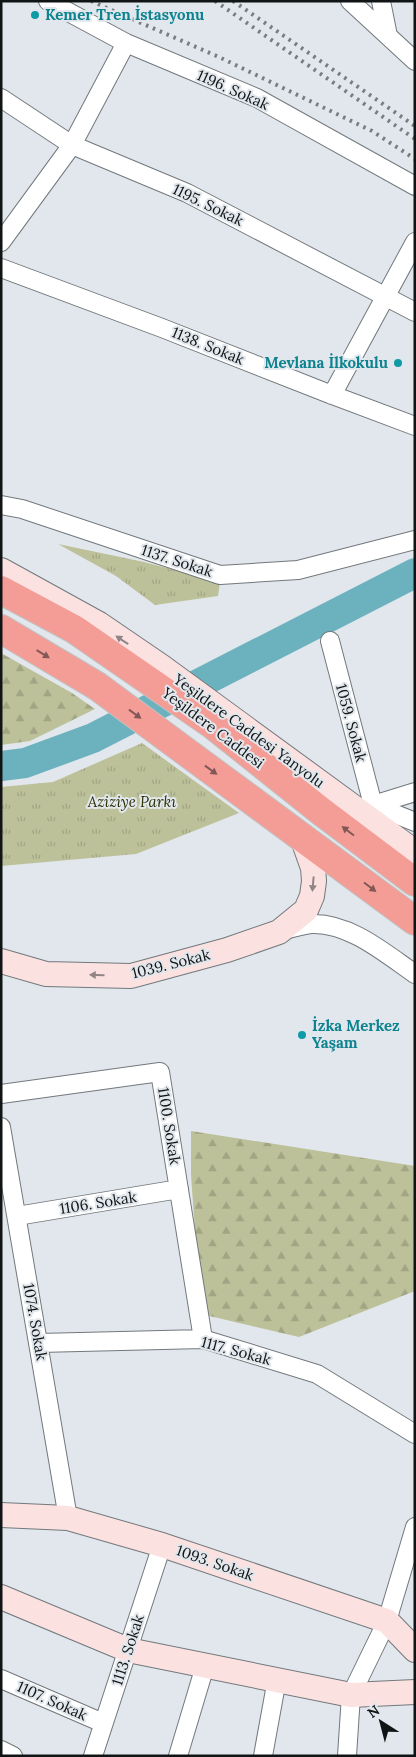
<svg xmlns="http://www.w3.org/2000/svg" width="416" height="1757" viewBox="0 0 416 1757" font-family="Lora,serif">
  <defs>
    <pattern id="forest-firs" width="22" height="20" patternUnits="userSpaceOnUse" patternTransform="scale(1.25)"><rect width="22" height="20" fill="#bdc199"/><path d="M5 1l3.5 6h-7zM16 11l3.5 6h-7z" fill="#a1a583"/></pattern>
    <pattern id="park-tufts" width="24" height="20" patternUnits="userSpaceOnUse" patternTransform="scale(1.25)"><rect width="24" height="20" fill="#bdc199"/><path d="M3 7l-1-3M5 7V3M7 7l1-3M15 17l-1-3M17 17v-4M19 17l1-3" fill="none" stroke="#a1a583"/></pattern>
  </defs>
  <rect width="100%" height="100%" fill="#e1e7ec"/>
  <path fill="url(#forest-firs)" d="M1,653L72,693L95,709L30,741L1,745Z
    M191,1131L415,1166V1291L299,1337L201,1314L191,1175Z"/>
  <path fill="url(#park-tufts)" d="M58,544L144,562L220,582L218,596L155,605L116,576Z
    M142,743L239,813L136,854L1,866V787L53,782Z"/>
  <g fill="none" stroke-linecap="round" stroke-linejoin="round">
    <path stroke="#6cb2be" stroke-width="30" d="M1,766L25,763L93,738L415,573"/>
    <defs>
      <path id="street" d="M48,1L126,43L257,98L415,186
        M350,1L415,61
        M381,1L388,36
        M1,98L72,145L187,193L415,312
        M1,242L72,145L126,43
        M1,268L162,328L327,393L415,426
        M332,395L415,242
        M1,505L22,509L220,575L298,570L415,540
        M330,641L373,805
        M373,805L415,822
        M373,805L415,792
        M284,930C293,928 302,925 311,924C349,922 386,954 415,974
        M1,1094L160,1072L203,1339
        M1,1127L68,1518
        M17,1216L179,1189
        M39,1343L203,1339L317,1374L415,1434
        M1,1679L103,1723
        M1,1750L13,1756
        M93,1756L162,1545
        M178,1756L205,1666
        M263,1756L277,1679
        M347,1756L351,1695L387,1621L415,1527"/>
      <path id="secondary" d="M1,570L99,624L162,667L415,852
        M1,961L46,974L131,976L227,950L279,932L306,910L312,896L314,881L313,868L302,837
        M1,1515L68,1518L162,1545L387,1621L415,1650
        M1,1597L128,1650L351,1695L415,1692"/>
      <path id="highway" d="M1,590L74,629L213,725L322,812L415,882
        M1,629L97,686L415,921"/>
    </defs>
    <use href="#street" stroke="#72787c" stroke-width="20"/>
    <use href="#secondary" stroke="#72787c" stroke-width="26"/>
    <use href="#highway" stroke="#c1c2c2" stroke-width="30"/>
    <use href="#street" stroke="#fff" stroke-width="18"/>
    <use href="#secondary" stroke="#fbe2e0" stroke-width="24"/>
    <use href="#highway" stroke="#f39d96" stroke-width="28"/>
    <path stroke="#787d80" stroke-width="4" stroke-dasharray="2.5 5" stroke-linecap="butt" d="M91,1L219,57L372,131L415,159
      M215,1L415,139
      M233,1L415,126"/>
  </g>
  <defs><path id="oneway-solid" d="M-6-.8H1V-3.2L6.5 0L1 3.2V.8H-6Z" transform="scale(1.25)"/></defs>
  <g fill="#928585">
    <use href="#oneway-solid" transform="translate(122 640) rotate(-146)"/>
    <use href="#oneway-solid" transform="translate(313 884) rotate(95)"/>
    <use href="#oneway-solid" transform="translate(97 975) rotate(-179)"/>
  </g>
  <g fill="#825856">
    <use href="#oneway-solid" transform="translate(43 654) rotate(31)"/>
    <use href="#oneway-solid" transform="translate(135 714) rotate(36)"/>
    <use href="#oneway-solid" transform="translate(211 770) rotate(36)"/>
    <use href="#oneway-solid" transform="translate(348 831) rotate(-143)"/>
    <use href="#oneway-solid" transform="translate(370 887) rotate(37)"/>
  </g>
  <g fill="#0f9aa8" stroke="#e1e7ec" stroke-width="2">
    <circle cx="35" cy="15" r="5"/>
    <circle cx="398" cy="363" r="5"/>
    <circle cx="302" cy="1035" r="5"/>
  </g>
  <g text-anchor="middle" stroke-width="4" stroke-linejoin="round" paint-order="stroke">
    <g font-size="15" font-weight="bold" fill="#0d838f" stroke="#e1e7ec" text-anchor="start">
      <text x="45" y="20">Kemer Tren İstasyonu</text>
      <text x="388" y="368" text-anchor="end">Mevlana İlkokulu</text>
      <text x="312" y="1031">İzka Merkez<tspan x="312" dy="17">Yaşam</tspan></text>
    </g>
    <g font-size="15" fill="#111415" stroke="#e1e7ec">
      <text transform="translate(233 90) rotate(24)" y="5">1196. Sokak</text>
      <text transform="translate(208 205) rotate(26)" y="5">1195. Sokak</text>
      <text transform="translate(208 346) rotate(22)" y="5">1138. Sokak</text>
      <text transform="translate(177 561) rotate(18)" y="5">1137. Sokak</text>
      <text transform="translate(351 723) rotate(75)" y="5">1059. Sokak</text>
      <text transform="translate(213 728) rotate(37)" y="5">Yeşildere Caddesi</text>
      <text transform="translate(249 731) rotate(36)" y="5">Yeşildere Caddesi Yanyolu</text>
      <text transform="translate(171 964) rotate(-14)" y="5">1039. Sokak</text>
      <text transform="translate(169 1126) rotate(81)" y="5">1100. Sokak</text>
      <text transform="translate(98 1203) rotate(-9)" y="5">1106. Sokak</text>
      <text transform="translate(35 1322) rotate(80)" y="5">1074. Sokak</text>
      <text transform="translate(236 1351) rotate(15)" y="5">1117. Sokak</text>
      <text transform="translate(215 1563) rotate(19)" y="5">1093. Sokak</text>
      <text transform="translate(128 1650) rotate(-72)" y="5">1113. Sokak</text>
      <text transform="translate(52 1701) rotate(24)" y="5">1107. Sokak</text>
    </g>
    <g font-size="15" font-style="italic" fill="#2f3106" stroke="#e1e7ec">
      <text x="132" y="807">Aziziye Parkı</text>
    </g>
  </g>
  <rect width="416" height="1757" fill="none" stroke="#111415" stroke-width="5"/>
  <g transform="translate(381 1722) rotate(324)" stroke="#e1e7ec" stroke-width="4" paint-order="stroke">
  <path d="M0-4L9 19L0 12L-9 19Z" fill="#111415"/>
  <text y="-8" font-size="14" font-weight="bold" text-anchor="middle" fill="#111415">N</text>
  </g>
</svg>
